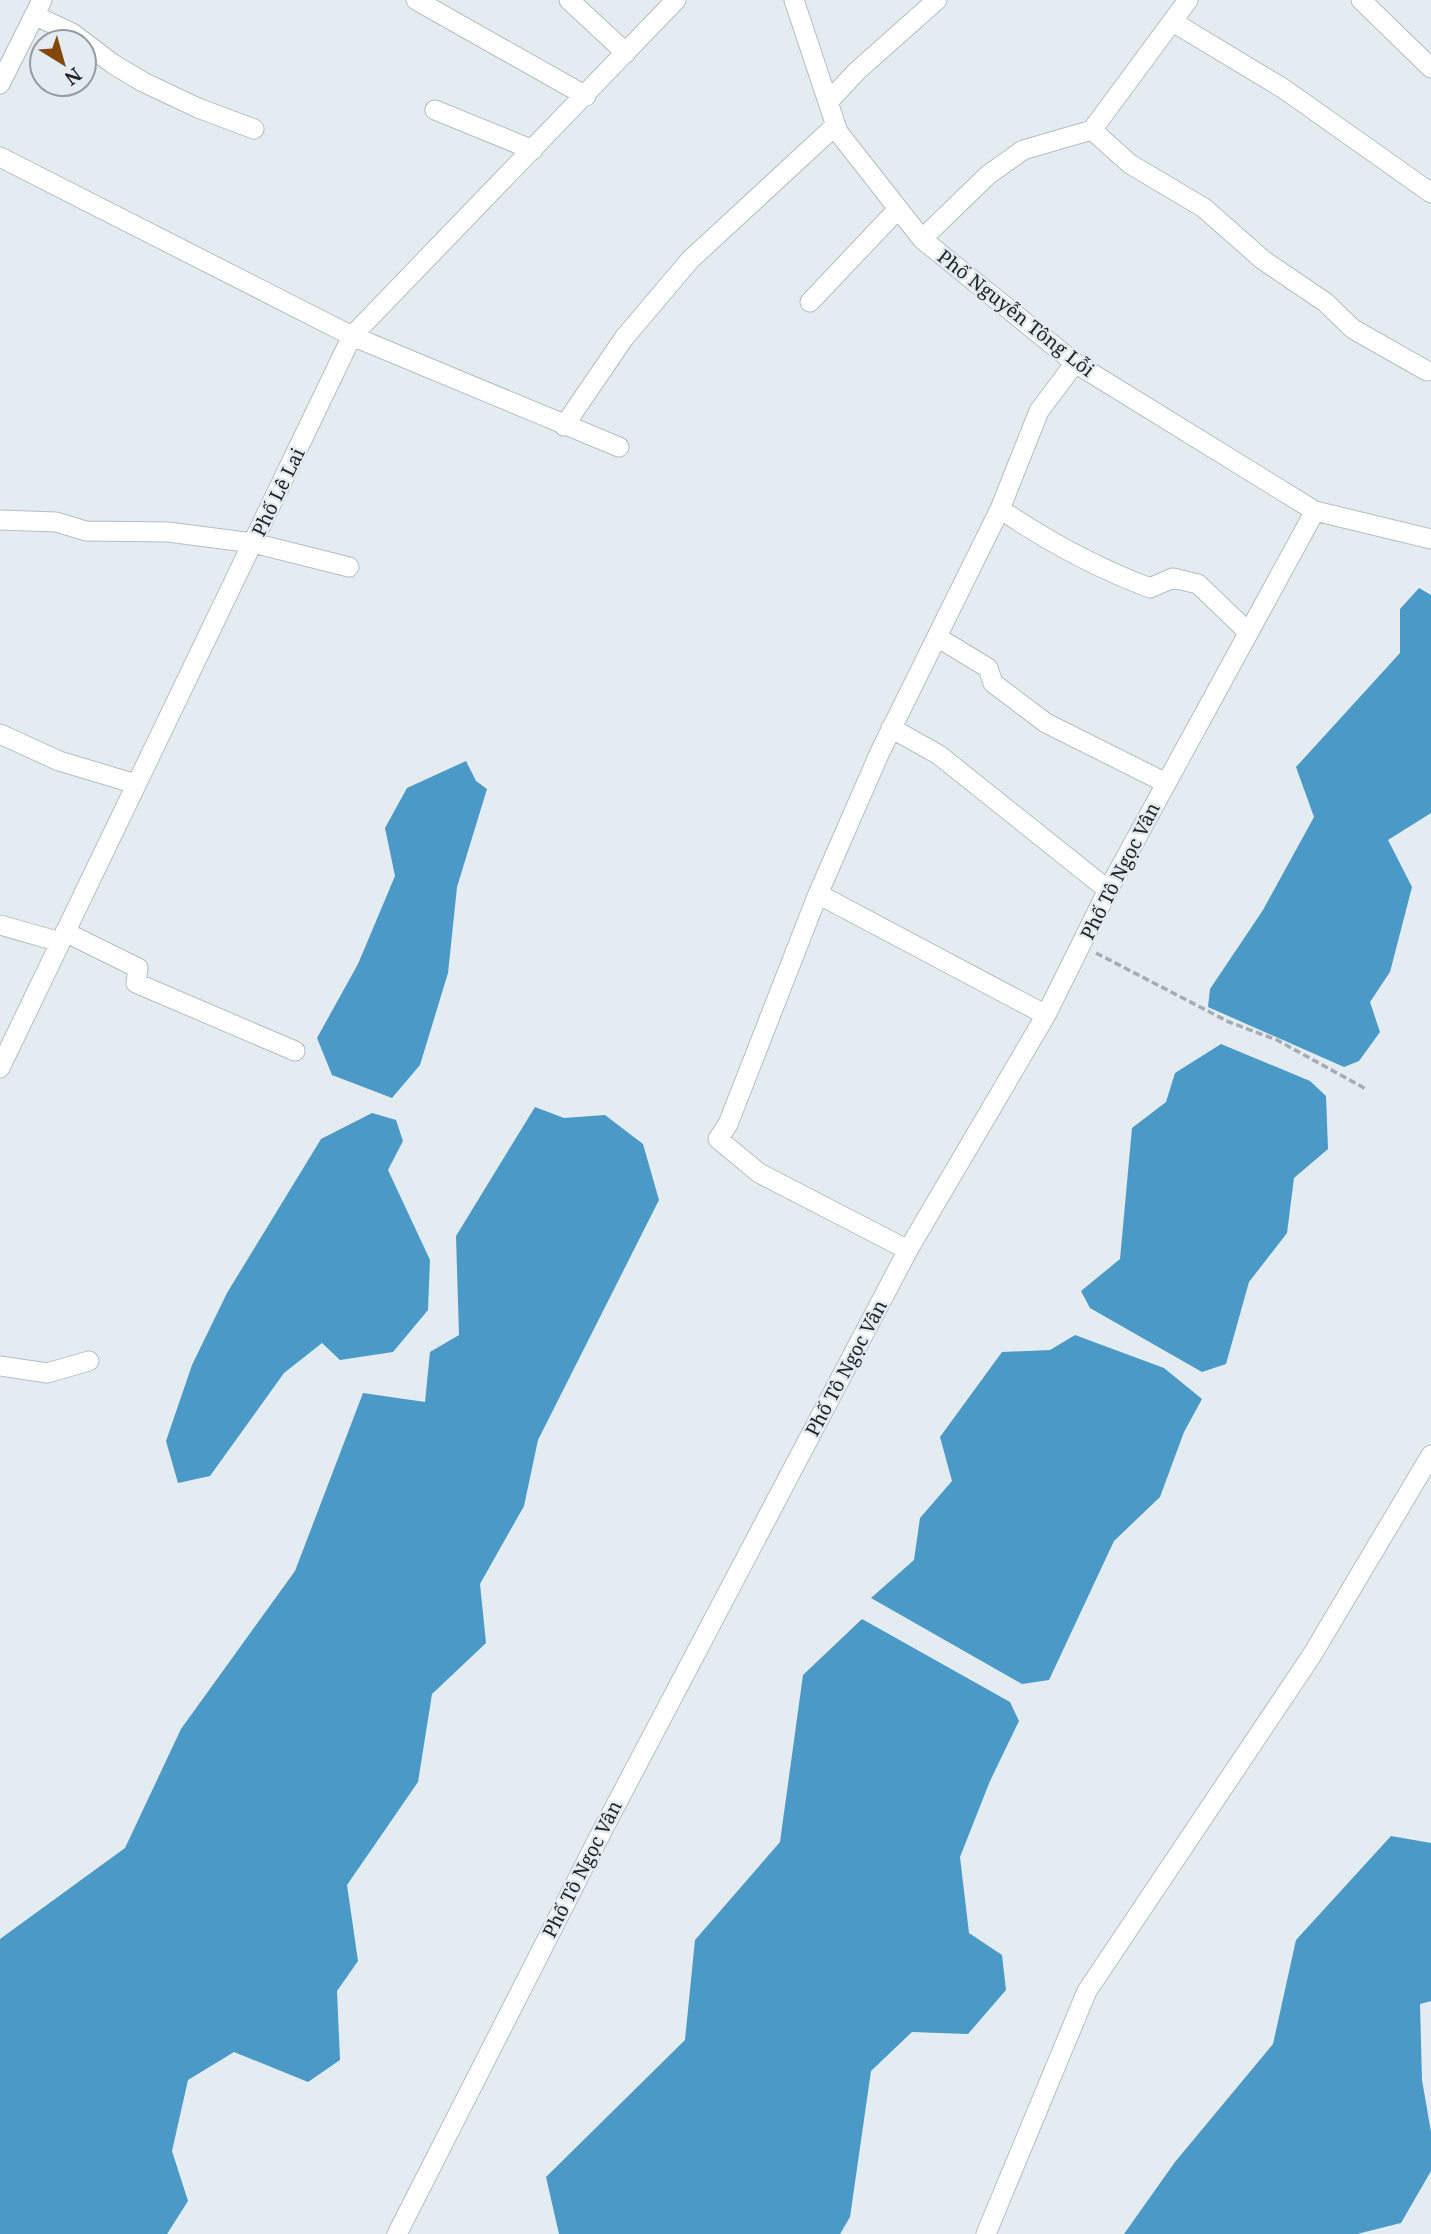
<svg xmlns="http://www.w3.org/2000/svg" width="1431" height="2234" viewBox="0 0 1431 2234" font-family="'Noto Serif',serif">
  <rect width="100%" height="100%" fill="#e3ecf1"/>
  <path fill="#4a99c7" d="M1419,588L1431,595V813L1388,840L1412,887L1390,972L1370,1002L1380,1032L1359,1061L1344,1067L1208,1007L1210,989L1263,910L1314,817L1296,767L1400,653V609Z
    M466,761L476,781L487,789L457,887L448,973L420,1065L392,1098L332,1075L317,1038L358,964L395,876L385,828L407,788Z
    M1221,1044L1310,1081L1326,1096L1328,1149L1294,1178L1287,1233L1249,1282L1226,1364L1202,1372L1090,1308L1081,1291L1120,1259L1132,1128L1166,1102L1175,1073Z
    M535,1107L564,1118L605,1115L643,1144L659,1200L538,1440L524,1506L480,1584L486,1643L432,1694L418,1782L347,1885L358,1961L337,1991L340,2060L308,2082L234,2052L188,2080L172,2151L188,2201L167,2234H0V1939L125,1848L181,1729L295,1571L363,1393L425,1402L430,1352L459,1335L456,1236Z
    M372,1113L396,1120L403,1141L388,1170L430,1260L428,1310L393,1352L340,1360L322,1343L284,1373L210,1476L178,1483L166,1441L192,1365L227,1293L321,1139Z
    M1075,1335L1164,1368L1202,1399L1184,1432L1160,1497L1114,1541L1049,1680L1022,1684L871,1598L914,1560L920,1518L952,1481L940,1437L1002,1352L1050,1350Z
    M862,1619L1010,1702L1019,1721L990,1781L960,1857L969,1933L1002,1955L1006,1990L968,2034L912,2032L871,2071L850,2217L840,2234H559L546,2177L685,2040L695,1940L780,1842L803,1675Z
    M1391,1836L1431,1843V2001L1420,2004L1422,2080L1431,2132V2171L1401,2223L1357,2234H1124L1175,2162L1273,2044L1296,1940Z"/>
  <g fill="none" stroke-linecap="round" stroke-linejoin="round">
    <defs>
      <path id="minor" d="M416,0L586,96
        M569,0L626,53
        M794,0L838,132L922,239L1075,363L1315,511L1431,539
        M1361,0L1431,68
        M34,15L72,33L113,64L143,82L198,108L254,129
        M1173,22L1284,89L1431,193
        M0,84L42,0
        M828,102L857,71L937,0
        M435,110L533,150
        M1092,130L1130,164L1204,208L1263,260L1325,302L1353,329L1427,371
        M0,157L352,336L619,447
        M922,239L988,175L1023,150L1092,130L1188,0
        M810,302L898,209
        M564,426L624,338L690,260L836,125
        M1000,509C1047,541 1097,568 1150,588L1173,578L1198,584L1248,632
        M0,520L56,522L86,531L168,532L253,543L349,567
        M937,637L988,668L993,683L1046,723L1166,783
        M891,728L939,755L1108,890
        M0,734L59,761L136,784
        M818,894L1046,1015
        M0,925L60,942
        M65,932L138,968L136,983L295,1051
        M0,1068L352,336L676,0
        M908,1250L759,1173L718,1139L728,1124L818,894L880,752L1000,509L1039,411L1075,363
        M0,1366L47,1373L89,1361
        M397,2234L599,1837L908,1250L1046,1015L1108,890L1315,511
        M986,2234L1087,1991L1312,1655L1431,1455"/>
    </defs>
    <use href="#minor" stroke="#b6bdc3" stroke-width="21"/>
    <path stroke="#a6adb1" stroke-width="3.5" stroke-dasharray="7 3.5" stroke-linecap="butt" d="M1096,953L1229,1022L1277,1040L1366,1089"/>
    <use href="#minor" stroke="#fff" stroke-width="19"/>
  </g>
  <g text-anchor="middle" stroke-width="5" stroke-linejoin="round" paint-order="stroke">
    <g font-size="19" fill="#202325" stroke="#e3ecf1">
      <text transform="translate(1016 313) rotate(38)" y="7">Phố Nguyễn Tông Lỗi</text>
      <text transform="translate(278 492) rotate(-64)" y="7">Phố Lê Lai</text>
      <text transform="translate(1120 871) rotate(-63)" y="7">Phố Tô Ngọc Vân</text>
      <text transform="translate(846 1368) rotate(-62)" y="7">Phố Tô Ngọc Vân</text>
      <text transform="translate(582 1869) rotate(-63)" y="7">Phố Tô Ngọc Vân</text>
    </g>
  </g>
  <g transform="translate(63 63) rotate(143)"><circle r="33" fill="#e3ecf1" stroke="#959c9f" stroke-width="2"/>
  <path d="M0-5L12 26L0 18L-12 26Z" fill="#854709"/>
  <text y="-10" font-size="19" font-weight="bold" text-anchor="middle" fill="#202325">N</text>
  </g>
</svg>
